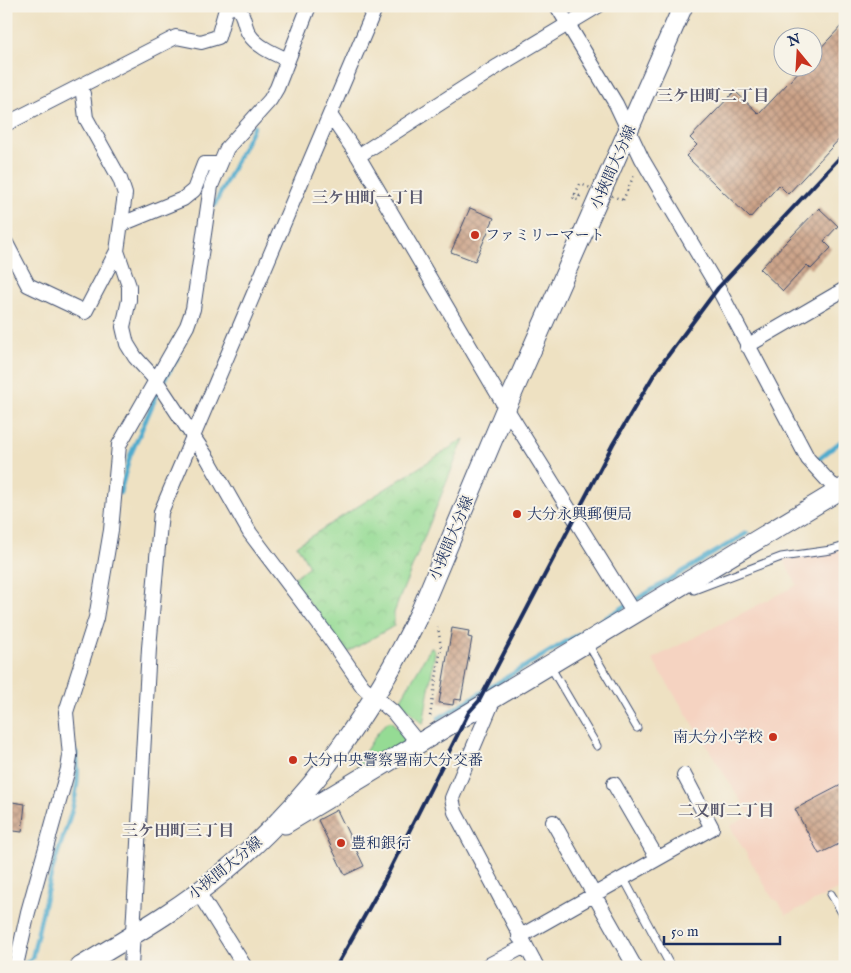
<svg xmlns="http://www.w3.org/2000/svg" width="851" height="973" viewBox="0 0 851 973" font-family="'IM FELL English','Noto Serif JP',serif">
  <defs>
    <pattern id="park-crowns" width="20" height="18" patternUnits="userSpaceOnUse" patternTransform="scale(1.25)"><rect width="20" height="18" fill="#95db94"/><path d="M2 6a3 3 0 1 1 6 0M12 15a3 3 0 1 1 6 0" fill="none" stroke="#80bc82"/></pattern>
    <pattern id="building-cross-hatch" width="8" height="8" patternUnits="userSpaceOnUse" patternTransform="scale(1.25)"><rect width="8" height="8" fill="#cca388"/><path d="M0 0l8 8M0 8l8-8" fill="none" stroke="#a58572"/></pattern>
  </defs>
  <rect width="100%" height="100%" fill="#f7f3e8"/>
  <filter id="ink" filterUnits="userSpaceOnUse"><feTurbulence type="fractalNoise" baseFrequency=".02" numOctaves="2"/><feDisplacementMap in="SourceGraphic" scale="10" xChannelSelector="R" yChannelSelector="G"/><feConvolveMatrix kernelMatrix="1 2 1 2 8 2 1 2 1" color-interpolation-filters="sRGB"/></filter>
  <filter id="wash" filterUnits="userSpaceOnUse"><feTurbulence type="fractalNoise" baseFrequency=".0096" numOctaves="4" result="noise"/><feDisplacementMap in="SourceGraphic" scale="20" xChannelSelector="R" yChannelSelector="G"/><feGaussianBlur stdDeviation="1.12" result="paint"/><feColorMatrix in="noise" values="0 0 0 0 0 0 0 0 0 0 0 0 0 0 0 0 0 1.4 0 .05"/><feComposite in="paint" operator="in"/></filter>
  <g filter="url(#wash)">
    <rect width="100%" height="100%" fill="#eee1c2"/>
    <path fill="#f5d3c1" d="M845,549V886L786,915L778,901L773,899L730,826L750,815L652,659L797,585L783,559Z"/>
    <path fill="#95db94" stroke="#588579" d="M431,647L435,652L423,725L402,703L401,699Z
      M391,721L405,738V743L359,769L357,766C363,756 380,724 391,721Z"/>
    <path fill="url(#park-crowns)" stroke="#588579" d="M464,439L400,597L394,613V626L346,653L292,579L309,566L297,545Z"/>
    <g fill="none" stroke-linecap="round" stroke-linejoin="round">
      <path stroke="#4fabcd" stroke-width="4.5" d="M844,171H845
        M214,206L254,126
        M162,384L177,358
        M819,459L845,438
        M120,493L130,456L159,390
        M439,718L747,533
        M21,967L32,958C39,928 45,898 53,868C64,830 84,793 76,752"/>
    </g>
    <g id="blocks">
      <path fill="url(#building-cross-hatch)" d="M845,22V133L788,194L779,185L750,218L686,156L697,145L690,138L735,91L759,114L802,68H814V55Z
        M470,208L494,218L475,261L451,252Z
        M819,208L838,226L824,241L831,248L811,269L807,265L783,291L760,269Z
        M452,628L469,631L468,637L472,638L461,700L454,699L453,705L439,703Z
        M845,783V841L819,854L795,809Z
        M6,801L25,804L22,832L6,830Z
        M337,810L364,866L345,875L318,820Z"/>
    </g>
  </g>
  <g filter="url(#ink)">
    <use href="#blocks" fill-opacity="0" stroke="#3b4a6d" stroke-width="1"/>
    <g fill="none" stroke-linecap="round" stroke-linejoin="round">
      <defs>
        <path id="lane" d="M689,582L694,590L781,557L831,550L845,546
          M588,644L637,728
          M550,666L597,746
          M623,877L671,967
          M831,894L845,918"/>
        <path id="street" d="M236,6C245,14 243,24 249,34C257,47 275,54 288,60
          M557,6L616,104L642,159L718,288L808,459L831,484L845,492
          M80,88L83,94L86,118L120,179L125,194L117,251L129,286V300L123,327L127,344L135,357L155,379L208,459L250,533L330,639L363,687L393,712L418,743
          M330,115L358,156L506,408L633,612
          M6,124L176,37L201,42L218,37L226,9L236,6
          M358,156L498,66L598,6
          M122,224L183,199L194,190L204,164H219
          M6,243L28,285L85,312L117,251
          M747,346L845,289
          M495,696L452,798L455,812L537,967
          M614,784L657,858
          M553,822L635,967
          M198,892L245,967
          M519,937L712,828L684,775
          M18,967L17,961L28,912L68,769L70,756L66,712L96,618L111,530L119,445L187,326L193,309L211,186L227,148L270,100L277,88L309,6
          M131,967L149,648L161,512L376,6
          M485,967L525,946"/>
        <path id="secondary" d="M285,824L845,487
          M80,967C130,937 181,908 225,871C309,802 375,708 421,610L506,408L683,6"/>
      </defs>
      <use href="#lane" stroke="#3b4a6d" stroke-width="9"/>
      <use href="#street" stroke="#3b4a6d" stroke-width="16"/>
      <use href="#secondary" stroke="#3b4a6d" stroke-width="21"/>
      <path stroke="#3b4a6d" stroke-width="2.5" stroke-dasharray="1 4" stroke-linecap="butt" d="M574,194L580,196
        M623,200L634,175
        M430,716L441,648L438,626"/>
      <use href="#lane" stroke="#fff" stroke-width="7"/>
      <use href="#street" stroke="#fff" stroke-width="14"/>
      <use href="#secondary" stroke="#fff" stroke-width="19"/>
      <path stroke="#1b2f5e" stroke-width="4" d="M336,967L383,883L469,712L479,701L613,444L655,373L718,288L845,152"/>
      <path stroke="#3b4a6d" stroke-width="2.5" stroke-dasharray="1 4" stroke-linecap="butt" d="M580,196L578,200L573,199L580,184L623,200"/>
    </g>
  </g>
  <g fill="#c8321e" stroke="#f7f3e8" stroke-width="2">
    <circle cx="475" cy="235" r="5"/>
    <circle cx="517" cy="514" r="5"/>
    <circle cx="773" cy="737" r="5"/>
    <circle cx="293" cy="760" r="5"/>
    <circle cx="341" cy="843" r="5"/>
  </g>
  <g text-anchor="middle" stroke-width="4" stroke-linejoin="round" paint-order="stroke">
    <g font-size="15" fill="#1b2f5e" stroke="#f7f3e8">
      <text transform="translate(613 167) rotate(-66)" y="5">小挾間大分線</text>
      <text transform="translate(451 538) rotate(-67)" y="5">小挾間大分線</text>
      <text transform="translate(225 868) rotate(-39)" y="5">小挾間大分線</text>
    </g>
    <g font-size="15" fill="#1b2f5e" stroke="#f7f3e8" text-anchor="start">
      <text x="485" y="240">ファミリーマート</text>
      <text x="527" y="519">大分永興郵便局</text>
      <text x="763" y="742" text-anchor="end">南大分小学校</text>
      <text x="303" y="765">大分中央警察署南大分交番</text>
      <text x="351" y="848">豊和銀行</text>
    </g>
    <g font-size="16" font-weight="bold" fill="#59586d" stroke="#f7f3e8">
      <text x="713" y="101">三ケ田町二丁目</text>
      <text x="368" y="203">三ケ田町一丁目</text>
      <text x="726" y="816">二又町二丁目</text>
      <text x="178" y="836">三ケ田町三丁目</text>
    </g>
  </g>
  <rect width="851" height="973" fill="none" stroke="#f7f3e8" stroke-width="25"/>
  <g transform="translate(798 52) rotate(342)"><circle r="24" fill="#f7f3e8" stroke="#9fa5b1"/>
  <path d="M0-4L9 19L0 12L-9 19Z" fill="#c8321e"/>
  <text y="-8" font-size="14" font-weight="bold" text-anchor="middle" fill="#1b2f5e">N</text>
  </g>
  <path d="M664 936v8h116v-8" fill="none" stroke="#1b2f5e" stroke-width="2.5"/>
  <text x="671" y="936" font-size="15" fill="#1b2f5e" stroke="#f7f3e8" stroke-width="4" paint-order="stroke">50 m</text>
</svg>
